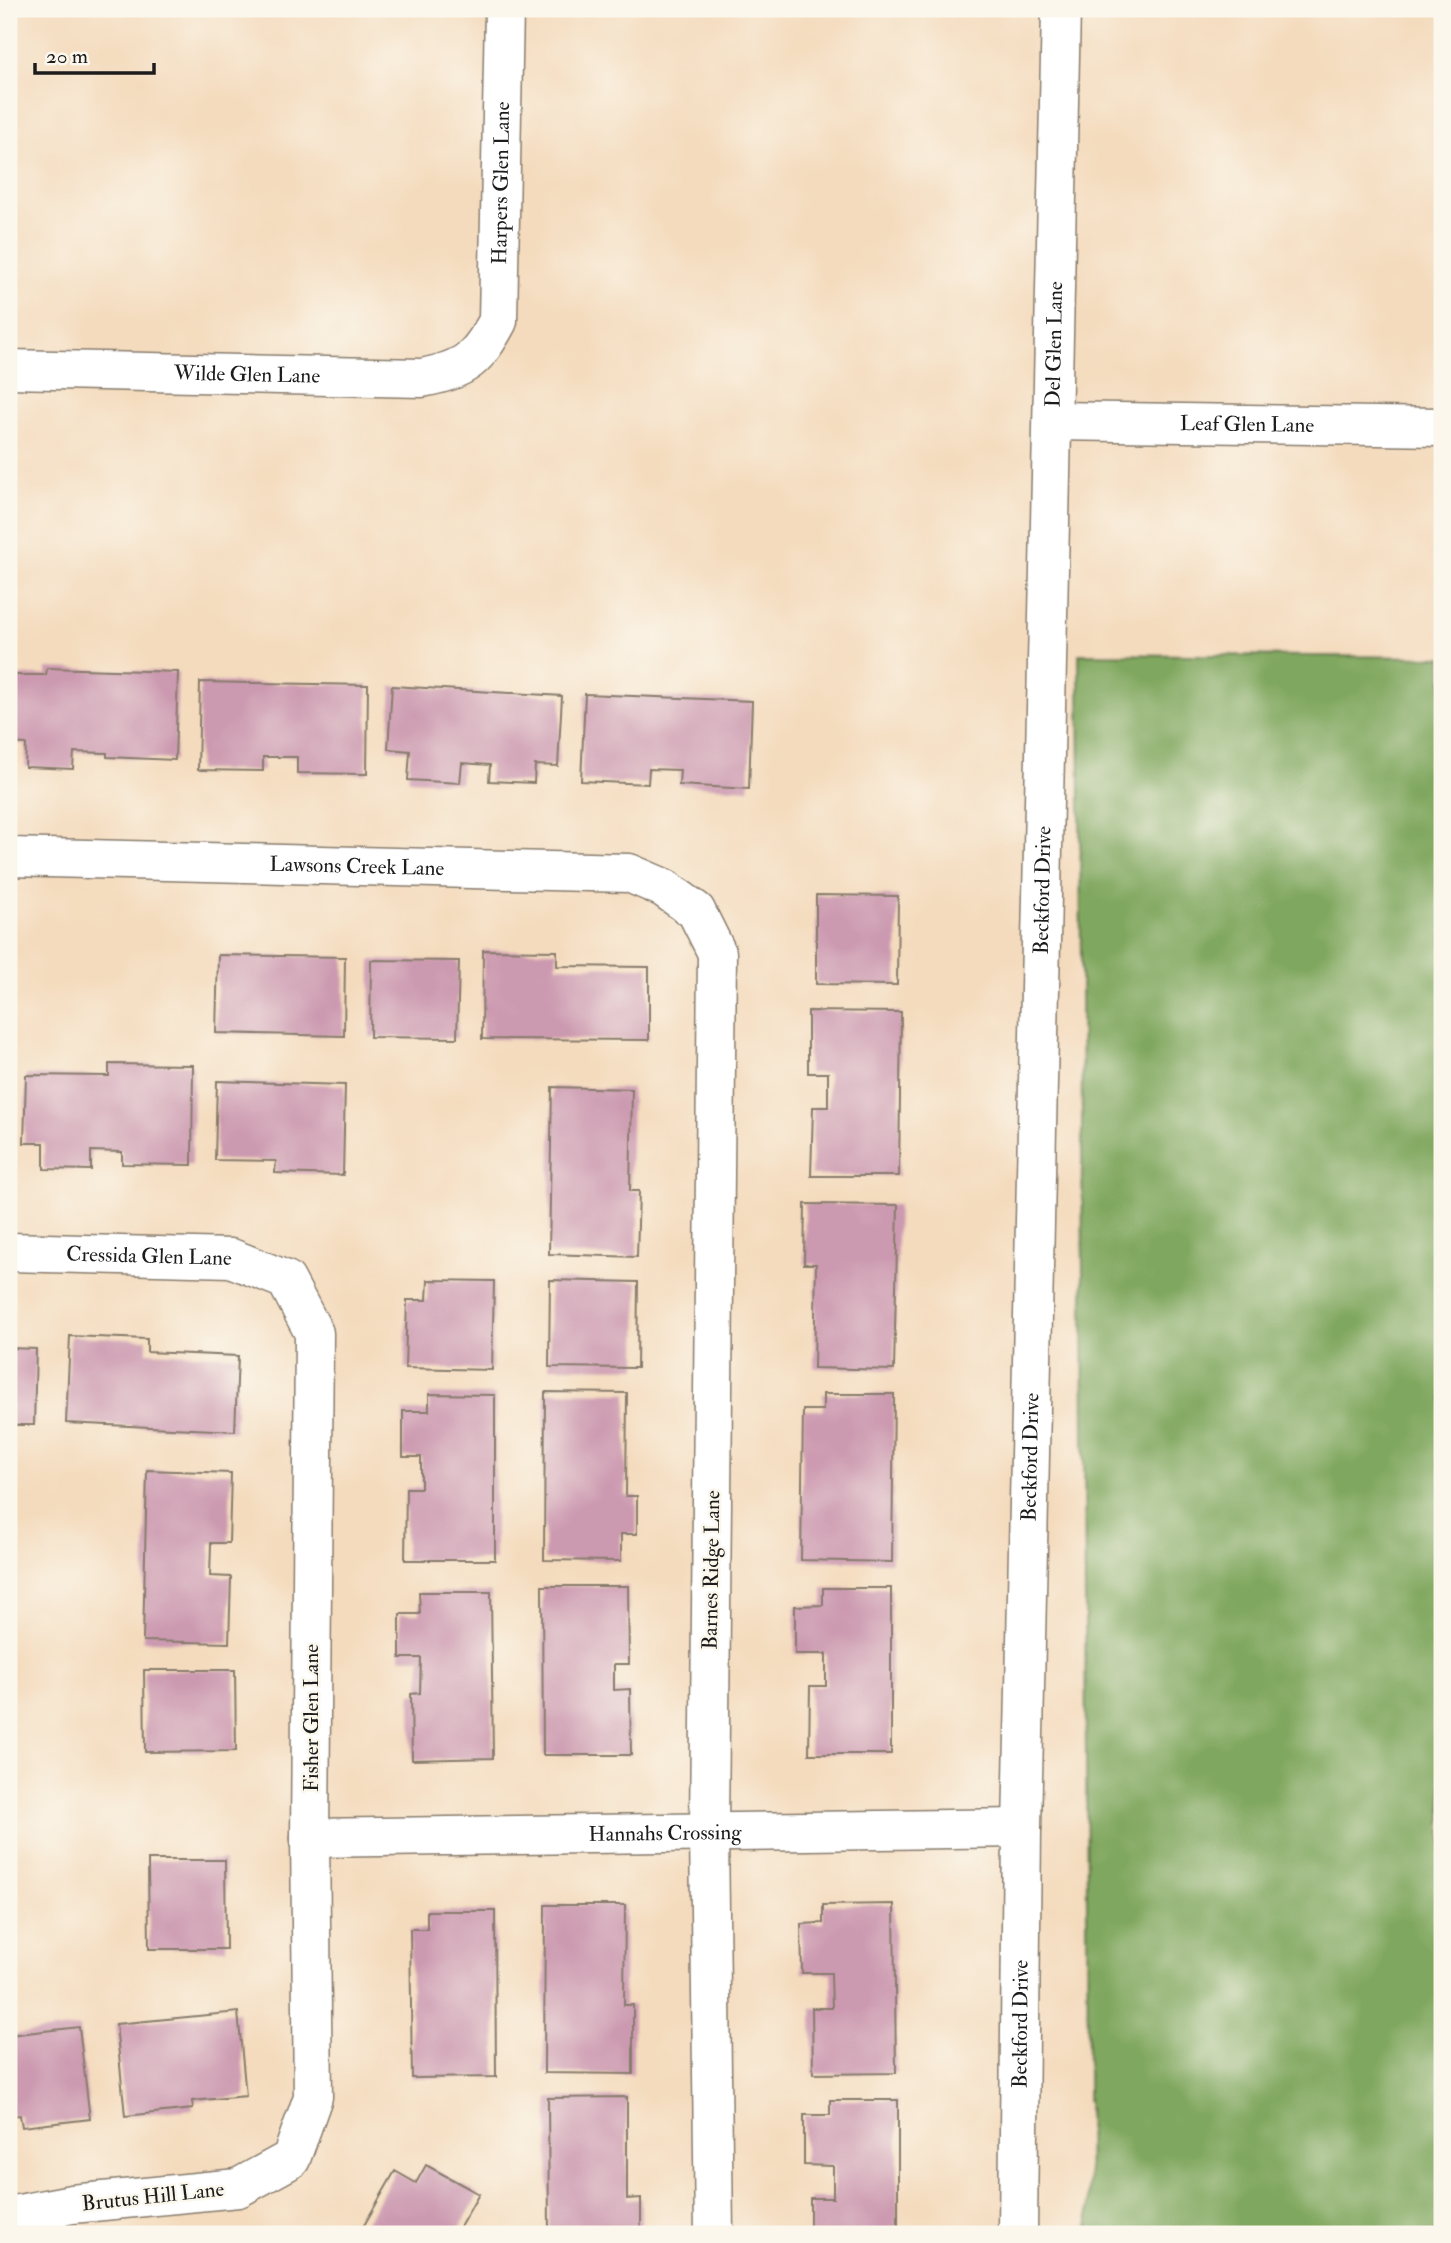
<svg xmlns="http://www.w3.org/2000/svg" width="1451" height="2243" viewBox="0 0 1451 2243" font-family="'IM FELL Double Pica',serif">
  <rect width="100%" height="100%" fill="#fbf7ec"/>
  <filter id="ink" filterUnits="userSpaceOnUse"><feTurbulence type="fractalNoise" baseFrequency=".0143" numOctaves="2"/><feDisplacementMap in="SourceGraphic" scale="14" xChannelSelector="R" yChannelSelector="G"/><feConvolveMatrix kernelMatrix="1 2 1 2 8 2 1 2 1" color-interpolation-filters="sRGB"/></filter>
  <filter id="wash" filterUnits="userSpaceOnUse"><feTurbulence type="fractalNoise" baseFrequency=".00686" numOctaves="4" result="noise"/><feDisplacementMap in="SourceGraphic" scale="28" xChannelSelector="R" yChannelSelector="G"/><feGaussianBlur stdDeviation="1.57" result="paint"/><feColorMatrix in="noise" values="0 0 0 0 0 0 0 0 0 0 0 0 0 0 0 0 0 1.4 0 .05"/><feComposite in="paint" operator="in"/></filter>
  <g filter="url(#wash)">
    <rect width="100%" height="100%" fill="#f4dbbe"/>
    <path fill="#80a75e" stroke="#4e623d" stroke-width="2" d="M1079,654L1442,657V2234H1089Z"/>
    <g id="blocks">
      <path fill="#cc9ab0" d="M47,668L178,672L175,760L107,757V753L74,752L73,769L25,767L26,744L9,743V675H46Z
        M200,682L368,685L367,774L297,773V757H263V771L198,770Z
        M392,686L562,696L558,766L535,765L534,783L489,781L490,765L462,763L460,783L408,780L410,751L388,749Z
        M585,694L752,701L749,789L679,785L680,770L649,769L648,784L581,781Z
        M816,895L898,896L897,985L816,984Z
        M483,950L557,951V966L649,967V1040L482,1039Z
        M218,955L345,957L344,1036L216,1033Z
        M371,960L459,961L457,1038L370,1037Z
        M808,1011L901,1012L899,1176H811L813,1107H828V1073H808Z
        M109,1064L193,1065L192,1165L122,1164V1152L91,1151V1170L44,1169V1143H24L26,1075L109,1076Z
        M217,1081L345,1085L343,1175L275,1173L276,1161L215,1160Z
        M552,1087L632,1089L630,1191H639L637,1257L549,1254Z
        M805,1204L898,1205L894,1370L814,1368L816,1264H804Z
        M428,1280L494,1281L492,1370L405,1368L407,1300H427Z
        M550,1280L638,1282L637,1368L549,1367Z
        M70,1336L147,1339V1352L238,1356L235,1431L66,1423Z
        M9,1348L36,1349L34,1425H9Z
        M545,1392L627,1393L626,1496H637V1534H621V1561L544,1560Z
        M429,1394L495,1395V1560H405L406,1488H421V1457H403V1411H429Z
        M823,1394H894L892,1562L801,1560L803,1410H823Z
        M147,1470L231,1473L229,1543H211L210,1576L231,1577L229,1643L143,1641Z
        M542,1586H628L629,1664H614V1690L630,1689L631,1755H543Z
        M823,1588H891V1754H809L810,1686H826V1654H795V1606L823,1605Z
        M419,1592H491L493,1758L412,1760L411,1694L420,1693L421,1658H400V1614H420Z
        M144,1670H235L236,1751L145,1752Z
        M148,1860H225L226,1949H149Z
        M894,1904L896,2073L813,2074L812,2008H832L831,1973H802L801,1924L823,1923V1905Z
        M545,1905H625L624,2005H633V2074L544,2073Z
        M427,1911H495L496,2077L412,2078L410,1929H427Z
        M238,2012L246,2096L192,2101L193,2109L125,2116L116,2024Z
        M79,2027L90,2119L22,2127L20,2115L9,2116V2035Z
        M627,2097V2199L641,2198V2234H549L548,2098Z
        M830,2100H898V2234H810V2198H833V2166L804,2165V2115H830Z
        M426,2165L479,2194L456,2234H359L395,2171L416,2183Z"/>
    </g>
  </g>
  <g filter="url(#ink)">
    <use href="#blocks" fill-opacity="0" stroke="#887c6d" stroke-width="2"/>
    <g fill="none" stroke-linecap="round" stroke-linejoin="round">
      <defs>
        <g id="minor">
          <path id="s1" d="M9,369L422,378C466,369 477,360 498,321L504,9"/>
          <path id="s2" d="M1053,421L1442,427"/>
          <path id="s3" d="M9,857L629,873L664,888L696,911L717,953L709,1831L714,2234"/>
          <path id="s4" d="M9,1252L231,1258L286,1280L314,1333L310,1838L313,2097L291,2159L238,2188L72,2204L9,2216"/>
          <path id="s5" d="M310,1838L1022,1828"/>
          <path id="s6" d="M1018,2234L1022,1828L1061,9"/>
        </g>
      </defs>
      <use href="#minor" stroke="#887c6d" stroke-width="41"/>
      <use href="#minor" stroke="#fff" stroke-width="38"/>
    </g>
  </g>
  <g text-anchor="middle" stroke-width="5" stroke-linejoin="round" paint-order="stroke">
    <g font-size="21" fill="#1c1c1c" stroke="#fbf7ec">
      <text dy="7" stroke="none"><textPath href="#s1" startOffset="651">Harpers Glen Lane</textPath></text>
      <text dy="7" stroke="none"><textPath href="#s6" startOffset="1890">Del Glen Lane</textPath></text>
      <text dy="7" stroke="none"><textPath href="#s1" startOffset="238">Wilde Glen Lane</textPath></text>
      <text dy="7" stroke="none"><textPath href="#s2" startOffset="194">Leaf Glen Lane</textPath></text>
      <text dy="7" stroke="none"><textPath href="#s3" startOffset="348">Lawsons Creek Lane</textPath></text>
      <text dy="7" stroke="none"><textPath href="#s6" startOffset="1344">Beckford Drive</textPath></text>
      <text dy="7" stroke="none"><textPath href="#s4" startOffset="140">Cressida Glen Lane</textPath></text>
      <text dy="7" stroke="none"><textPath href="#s6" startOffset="777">Beckford Drive</textPath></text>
      <text transform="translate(711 1570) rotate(-89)" y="7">Barnes Ridge Lane</text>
      <text transform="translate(311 1718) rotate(-90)" y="7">Fisher Glen Lane</text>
      <text dy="7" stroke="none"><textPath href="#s5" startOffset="355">Hannahs Crossing</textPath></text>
      <text dy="7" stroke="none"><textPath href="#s6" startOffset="210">Beckford Drive</textPath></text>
      <text transform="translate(153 2196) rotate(-6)" y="7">Brutus Hill Lane</text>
    </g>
  </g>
  <rect width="1451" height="2243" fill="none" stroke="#fbf7ec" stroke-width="35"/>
  <path d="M35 63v10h119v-10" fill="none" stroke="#1c1c1c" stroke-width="3.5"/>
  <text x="46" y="63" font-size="21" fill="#1c1c1c" stroke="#fbf7ec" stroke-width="5" paint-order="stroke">20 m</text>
</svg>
